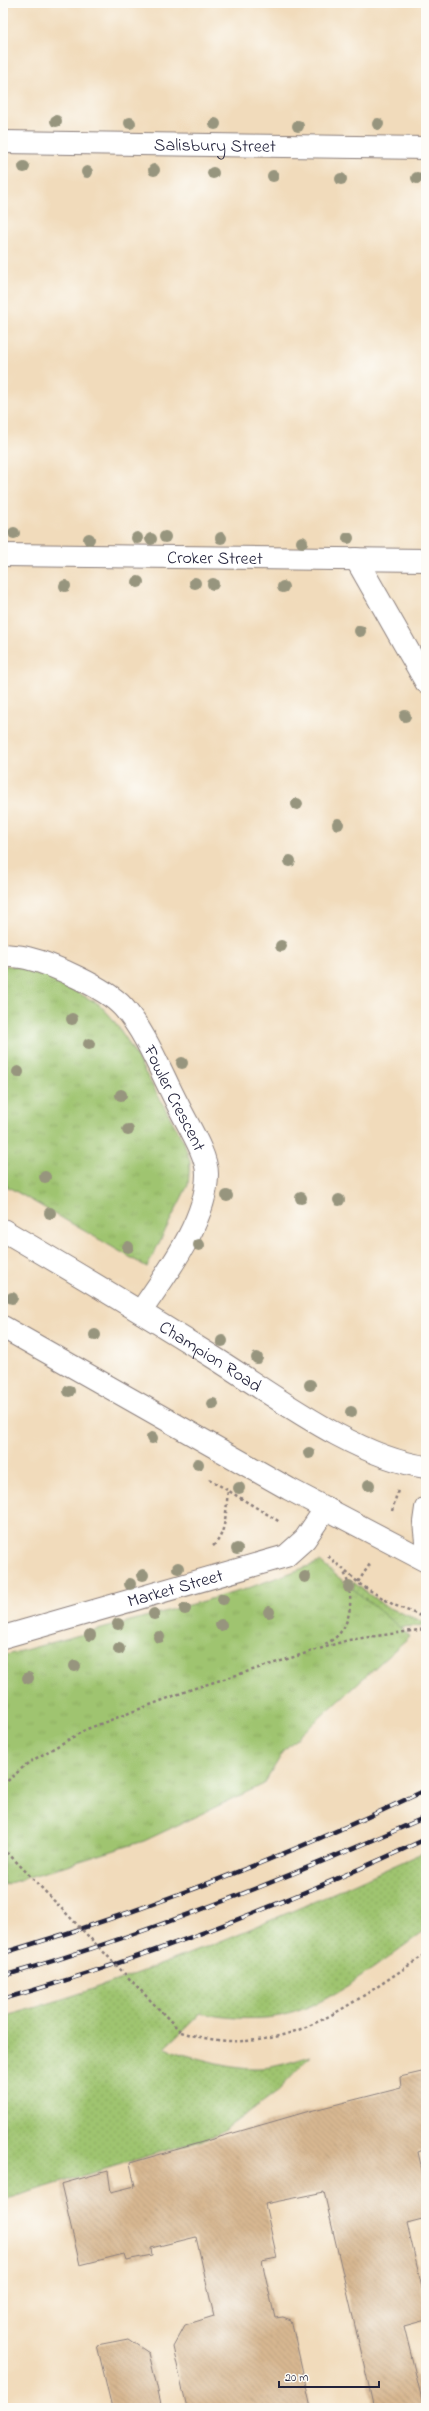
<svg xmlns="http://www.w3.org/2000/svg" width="429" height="2411" viewBox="0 0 429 2411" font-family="'Indie Flower',sans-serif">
  <defs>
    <pattern id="grass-dots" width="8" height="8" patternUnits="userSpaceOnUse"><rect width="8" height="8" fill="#9fc46f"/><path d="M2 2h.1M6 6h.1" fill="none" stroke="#89a861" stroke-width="1.8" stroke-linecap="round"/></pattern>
    <pattern id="park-tufts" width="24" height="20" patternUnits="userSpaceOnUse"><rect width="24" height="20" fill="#9fc46f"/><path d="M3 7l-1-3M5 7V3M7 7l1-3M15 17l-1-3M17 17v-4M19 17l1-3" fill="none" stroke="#89a861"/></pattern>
    <pattern id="building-back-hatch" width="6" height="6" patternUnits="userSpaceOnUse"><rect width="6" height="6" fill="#d7b791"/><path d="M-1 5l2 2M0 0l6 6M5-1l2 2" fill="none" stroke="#b89d7e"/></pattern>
  </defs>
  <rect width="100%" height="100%" fill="#fdfcf7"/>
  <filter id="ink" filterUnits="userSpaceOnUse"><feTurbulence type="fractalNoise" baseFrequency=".025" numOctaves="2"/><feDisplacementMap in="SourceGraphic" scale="8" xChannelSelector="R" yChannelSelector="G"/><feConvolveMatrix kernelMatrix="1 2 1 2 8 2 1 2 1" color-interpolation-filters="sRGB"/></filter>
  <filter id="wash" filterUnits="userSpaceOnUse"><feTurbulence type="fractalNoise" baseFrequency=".012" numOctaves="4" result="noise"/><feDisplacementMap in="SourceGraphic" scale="16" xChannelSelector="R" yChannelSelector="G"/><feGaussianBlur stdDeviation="0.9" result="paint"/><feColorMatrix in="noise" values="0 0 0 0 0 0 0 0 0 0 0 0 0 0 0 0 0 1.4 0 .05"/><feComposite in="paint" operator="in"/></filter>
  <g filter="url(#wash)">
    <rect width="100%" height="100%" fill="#f1dbbb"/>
    <path fill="url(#grass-dots)" stroke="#607355" d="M353,1582L386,1607L426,1623V1625L381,1629L354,1597Z
      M426,1851V1930C387,1957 339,1998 295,2012C266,2022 230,2019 201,2013L165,2048C186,2056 231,2068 254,2068C273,2069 293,2061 311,2056L278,2091L217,2135L3,2200V2017C149,1976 289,1914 426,1851Z"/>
    <path fill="url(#park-tufts)" stroke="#607355" d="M3,965L33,969L99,1004L112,1018L127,1040L184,1142L190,1162L188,1185L147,1267L3,1184Z
      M320,1562L410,1636L285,1749L264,1784L144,1841L3,1885V1656L243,1590Z"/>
    <g id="blocks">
      <path fill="url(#building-back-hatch)" d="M426,2071V2149L418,2152L426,2188V2218L407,2223L426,2305V2320L404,2326L424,2408H374L324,2192L265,2204L277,2258L262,2261L275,2318L283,2317L291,2320L311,2408H187L173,2347L185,2325L214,2316L196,2237L151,2248L152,2255L126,2260L124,2254L80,2265L61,2184L108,2171L111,2192L135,2186L130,2163L306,2112L401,2088L400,2077Z
        M128,2339L149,2353L162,2408H112L97,2345Z"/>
    </g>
  </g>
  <g filter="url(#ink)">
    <use href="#blocks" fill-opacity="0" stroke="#8a7e7b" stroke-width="1"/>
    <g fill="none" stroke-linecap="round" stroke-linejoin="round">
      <defs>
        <g id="minor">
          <path id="s1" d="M3,142L426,148"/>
          <path id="s2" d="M3,555L426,560"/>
          <path d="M356,559L426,682"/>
          <path id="s3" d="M3,955C11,956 19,956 27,958C52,964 106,988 123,1007C147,1034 161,1073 178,1105C187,1124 207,1154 207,1174C207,1221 166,1274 141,1311"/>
          <path id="s4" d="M3,1230C73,1271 143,1313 213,1357C274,1395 354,1457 426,1467"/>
          <path d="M3,1327L289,1489L426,1561"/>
          <path d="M426,1508L424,1522L426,1541"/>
          <path id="s5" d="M3,1637L286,1556L305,1539L326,1508"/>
        </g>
      </defs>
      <use href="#minor" stroke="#8a7e7b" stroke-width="24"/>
      <path stroke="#8a7e7b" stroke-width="2.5" stroke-dasharray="3 3" stroke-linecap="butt" d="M209,1479L280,1522
        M392,1511L398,1490
        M213,1546C227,1534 226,1507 228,1490
        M328,1556L361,1585L394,1605L426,1618
        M358,1582L370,1564
        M325,1644C353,1632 355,1596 344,1572
        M3,1785L28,1763L87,1729L192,1689L348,1640L426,1629
        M181,2032C283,2064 346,2006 426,1954"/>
      <use href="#minor" stroke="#fff" stroke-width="22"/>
      <defs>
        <path id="rail" d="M3,1953C148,1910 290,1855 426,1790
          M3,1976C148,1934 288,1878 426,1817
          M3,1999C148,1958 289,1902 426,1839"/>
      </defs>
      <use href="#rail" stroke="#22223b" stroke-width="4.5"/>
      <use href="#rail" stroke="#fdfcf7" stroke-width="3" stroke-dasharray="9" stroke-linecap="butt"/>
      <path stroke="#8a7e7b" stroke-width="2.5" stroke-dasharray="3 3" stroke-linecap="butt" d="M3,1848L181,2032"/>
    </g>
    <g fill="#97957e">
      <circle cx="56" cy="121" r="6"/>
      <circle cx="130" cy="123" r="6"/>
      <circle cx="215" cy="124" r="6"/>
      <circle cx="378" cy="124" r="6"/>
      <circle cx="298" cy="126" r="6"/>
      <circle cx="24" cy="167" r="6"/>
      <circle cx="154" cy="170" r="6"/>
      <circle cx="87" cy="172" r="6"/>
      <circle cx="213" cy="173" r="6"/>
      <circle cx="273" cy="176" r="6"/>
      <circle cx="417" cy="178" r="6"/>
      <circle cx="341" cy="179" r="6"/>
      <circle cx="14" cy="533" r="6"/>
      <circle cx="165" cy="537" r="6"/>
      <circle cx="137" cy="538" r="6"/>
      <circle cx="221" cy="538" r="6"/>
      <circle cx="348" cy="538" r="6"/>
      <circle cx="89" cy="539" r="6"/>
      <circle cx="151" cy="539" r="6"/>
      <circle cx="302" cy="542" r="6"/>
      <circle cx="138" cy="582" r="6"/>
      <circle cx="195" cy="583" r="6"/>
      <circle cx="213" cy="584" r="6"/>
      <circle cx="65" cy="586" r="6"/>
      <circle cx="283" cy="587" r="6"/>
      <circle cx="360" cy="631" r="6"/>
      <circle cx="405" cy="716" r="6"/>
      <circle cx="297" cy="804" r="6"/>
      <circle cx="338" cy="824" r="6"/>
      <circle cx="290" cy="861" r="6"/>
      <circle cx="281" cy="946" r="6"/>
      <circle cx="72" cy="1019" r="6"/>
      <circle cx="89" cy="1044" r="6"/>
      <circle cx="182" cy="1063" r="6"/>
      <circle cx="18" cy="1072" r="6"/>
      <circle cx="121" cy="1095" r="6"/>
      <circle cx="128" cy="1130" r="6"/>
      <circle cx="45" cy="1177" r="6"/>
      <circle cx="227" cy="1196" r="6"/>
      <circle cx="301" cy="1198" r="6"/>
      <circle cx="339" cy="1200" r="6"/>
      <circle cx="50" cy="1213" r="6"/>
      <circle cx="199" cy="1245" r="6"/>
      <circle cx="128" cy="1247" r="6"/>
      <circle cx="12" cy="1298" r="6"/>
      <circle cx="95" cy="1335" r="6"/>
      <circle cx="222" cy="1341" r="6"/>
      <circle cx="257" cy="1358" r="6"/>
      <circle cx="310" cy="1385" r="6"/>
      <circle cx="69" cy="1391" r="6"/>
      <circle cx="213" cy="1404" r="6"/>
      <circle cx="351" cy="1412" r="6"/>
      <circle cx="152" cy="1438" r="6"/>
      <circle cx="309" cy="1453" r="6"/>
      <circle cx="198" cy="1464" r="6"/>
      <circle cx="369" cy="1485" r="6"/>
      <circle cx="239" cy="1488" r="6"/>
      <circle cx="237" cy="1549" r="6"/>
      <circle cx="178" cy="1568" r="6"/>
      <circle cx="143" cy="1575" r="6"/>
      <circle cx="305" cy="1577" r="6"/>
      <circle cx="130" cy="1584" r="6"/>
      <circle cx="349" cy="1587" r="6"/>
      <circle cx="223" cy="1599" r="6"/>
      <circle cx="185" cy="1609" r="6"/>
      <circle cx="269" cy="1612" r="6"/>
      <circle cx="154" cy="1614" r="6"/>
      <circle cx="118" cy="1624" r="6"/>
      <circle cx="221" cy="1625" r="6"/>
      <circle cx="90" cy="1635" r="6"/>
      <circle cx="159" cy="1637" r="6"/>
      <circle cx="119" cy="1649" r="6"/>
      <circle cx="75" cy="1666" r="6"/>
      <circle cx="28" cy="1678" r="6"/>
    </g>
  </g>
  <g text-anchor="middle" stroke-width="3" stroke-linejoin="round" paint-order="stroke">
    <g font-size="18" fill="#22223b" stroke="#fdfcf7">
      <text dy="6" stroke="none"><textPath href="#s1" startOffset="212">Salisbury Street</textPath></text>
      <text dy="6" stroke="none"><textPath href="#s2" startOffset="212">Croker Street</textPath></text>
      <text dy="6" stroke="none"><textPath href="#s3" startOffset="238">Fowler Crescent</textPath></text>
      <text dy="6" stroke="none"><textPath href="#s4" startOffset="243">Champion Road</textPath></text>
      <text dy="6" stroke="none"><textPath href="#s5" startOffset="179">Market Street</textPath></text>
    </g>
  </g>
  <rect width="429" height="2411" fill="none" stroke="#fdfcf7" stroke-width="16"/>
  <path d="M279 2381v6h100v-6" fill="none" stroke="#22223b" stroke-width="2"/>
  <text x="285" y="2381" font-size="12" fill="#22223b" stroke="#fdfcf7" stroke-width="3" paint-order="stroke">20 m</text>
</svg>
